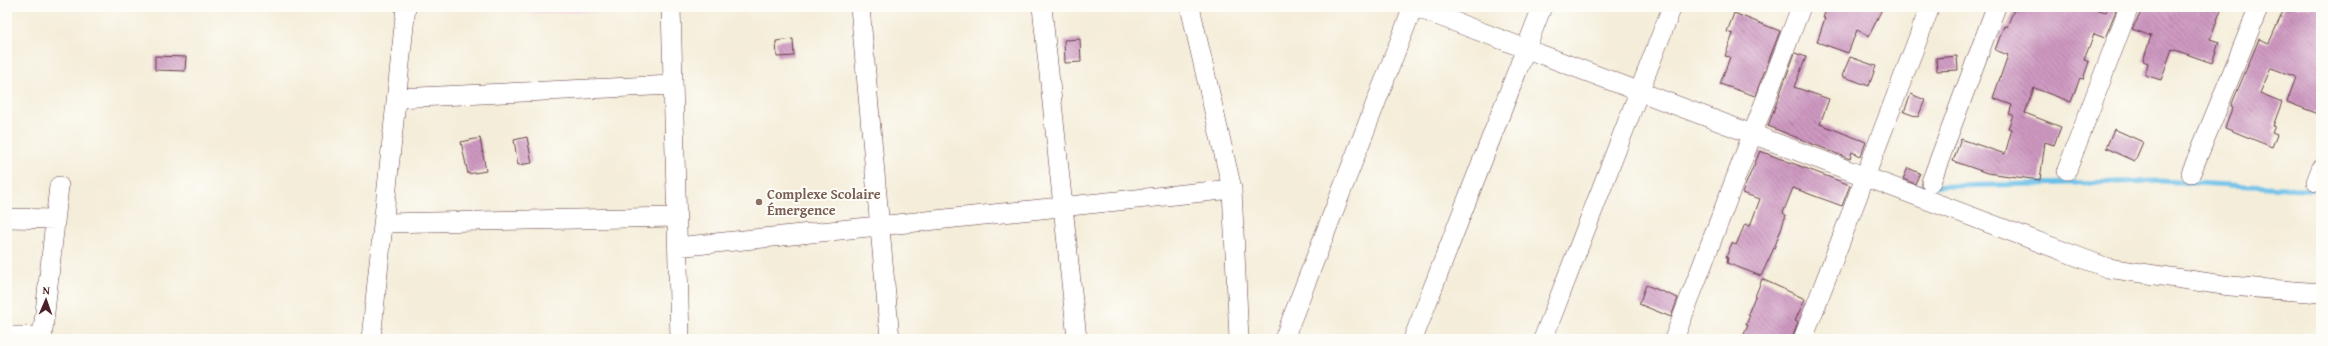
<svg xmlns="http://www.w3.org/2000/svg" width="2328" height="346" viewBox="0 0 2328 346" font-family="'Gentium Book Plus',serif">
  <defs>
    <pattern id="building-back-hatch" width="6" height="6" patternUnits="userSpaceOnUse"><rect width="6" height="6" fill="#ce98c1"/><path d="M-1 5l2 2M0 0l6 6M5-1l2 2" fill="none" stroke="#a97b9d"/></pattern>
  </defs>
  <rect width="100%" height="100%" fill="#fdfcf7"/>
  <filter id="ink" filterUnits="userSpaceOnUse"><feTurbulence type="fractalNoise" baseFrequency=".025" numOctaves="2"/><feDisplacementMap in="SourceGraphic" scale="8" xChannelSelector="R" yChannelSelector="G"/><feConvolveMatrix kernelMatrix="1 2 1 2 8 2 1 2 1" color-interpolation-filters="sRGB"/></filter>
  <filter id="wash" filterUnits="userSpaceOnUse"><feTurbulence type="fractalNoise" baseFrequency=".012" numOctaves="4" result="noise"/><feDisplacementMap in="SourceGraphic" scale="16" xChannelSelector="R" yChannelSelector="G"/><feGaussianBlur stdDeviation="0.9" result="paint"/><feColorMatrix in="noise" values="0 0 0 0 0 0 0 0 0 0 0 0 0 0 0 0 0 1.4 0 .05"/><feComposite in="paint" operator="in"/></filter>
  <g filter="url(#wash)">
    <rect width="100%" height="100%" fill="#f4edd9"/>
    <path fill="#f2cfe2" d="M518,7H655V11L518,13Z"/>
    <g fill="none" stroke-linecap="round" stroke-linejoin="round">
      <path stroke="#6abfe7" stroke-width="5" d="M1913,187L2159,181L2321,190"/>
    </g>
    <g id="blocks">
      <path fill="url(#building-back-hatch)" d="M1827,7H1883L1869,36L1857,30L1848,53L1817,42L1825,18H1823Z
        M2015,7H2089L2106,12L2108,7L2117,8L2105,38L2094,34L2084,60L2089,62L2083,79L2080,78L2071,102L2034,88L2025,113L2061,127L2054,145L2045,142L2040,180L1987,173L1953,161L1961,139L2005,154L2012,129L2008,128L2013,115L2009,114L2012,105L1993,98L2008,55L1995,50L2004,26L2007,27Z
        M2144,7H2222L2210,39L2219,42L2212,63L2172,49L2161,80L2145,75L2148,63L2143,61L2151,36L2132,29Z
        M2285,7H2321V115L2287,102L2296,77L2271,68L2260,93L2282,102L2273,126H2275L2272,133L2277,135L2272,147L2225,128L2233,107L2231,106L2259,39L2269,43Z
        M1734,13L1780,31L1755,96L1720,84L1730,57L1725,56L1733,34L1727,32Z
        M793,39L794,56L777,57L776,41Z
        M1080,39L1081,62L1065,63L1064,40Z
        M1795,53L1806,57L1794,87L1829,99L1820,124L1866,142L1861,156L1852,152L1850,159L1768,126Z
        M155,56L186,57L185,71L155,70Z
        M1957,56L1958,70L1937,71L1936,58Z
        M1850,57L1876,66L1869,86L1842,76Z
        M1911,94L1925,100L1918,117L1904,112Z
        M2114,129L2143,142L2135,161L2106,148Z
        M527,137L532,163L518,165L514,140Z
        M480,138L486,171L468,174L461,142Z
        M1760,151L1850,185L1842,206L1793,188L1783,213L1786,215L1775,246L1761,276L1727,263L1728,258L1726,257L1732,243L1736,245L1745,224L1750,226L1760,199L1742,193Z
        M1908,168L1920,173L1915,184L1903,179Z
        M1762,279L1805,299L1795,321L1798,322L1792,339H1742L1748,325H1746L1750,315L1748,314Z
        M1646,285L1678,298L1671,317L1639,304Z"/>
    </g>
  </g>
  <g filter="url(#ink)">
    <use href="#blocks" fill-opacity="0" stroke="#643e45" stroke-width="1"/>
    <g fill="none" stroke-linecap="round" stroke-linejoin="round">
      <defs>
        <path id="street" d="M671,7L680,339
          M860,7L890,339
          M1042,7L1077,339
          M1190,7L1232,189L1239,339
          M1415,7L2108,268L2230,286L2321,293
          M397,98L673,85
          M2067,170L2129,7
          M2191,173L2259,7
          M1931,182L1996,7
          M2316,182L2321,169
          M7,218L55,219
          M384,223L676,217
          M677,247L1232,189
          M7,336H42
          M42,339L59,186
          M371,339L406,7
          M1284,339L1413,7
          M1413,339L1542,7
          M1543,339L1672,7
          M1674,339L1801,7
          M1803,339L1930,7"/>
      </defs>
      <use href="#street" stroke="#643e45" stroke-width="20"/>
      <use href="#street" stroke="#fff" stroke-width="19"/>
    </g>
  </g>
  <circle fill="#8d6e63" stroke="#fdfcf7" stroke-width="1.5" cx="759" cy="202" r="4"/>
  <g text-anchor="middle" stroke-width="4" stroke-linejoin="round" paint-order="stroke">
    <g font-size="14" font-weight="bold" fill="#785e54" stroke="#fdfcf7" text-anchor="start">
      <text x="767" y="199">Complexe Scolaire<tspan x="767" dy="16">Émergence</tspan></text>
    </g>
  </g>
  <rect width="2328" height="346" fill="none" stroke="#fdfcf7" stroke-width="24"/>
  <g transform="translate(46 300) rotate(2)" stroke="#fdfcf7" stroke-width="3" paint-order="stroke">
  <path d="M0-3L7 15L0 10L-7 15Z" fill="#4a1f2b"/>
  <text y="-6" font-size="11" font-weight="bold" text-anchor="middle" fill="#4a1f2b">N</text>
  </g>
</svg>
